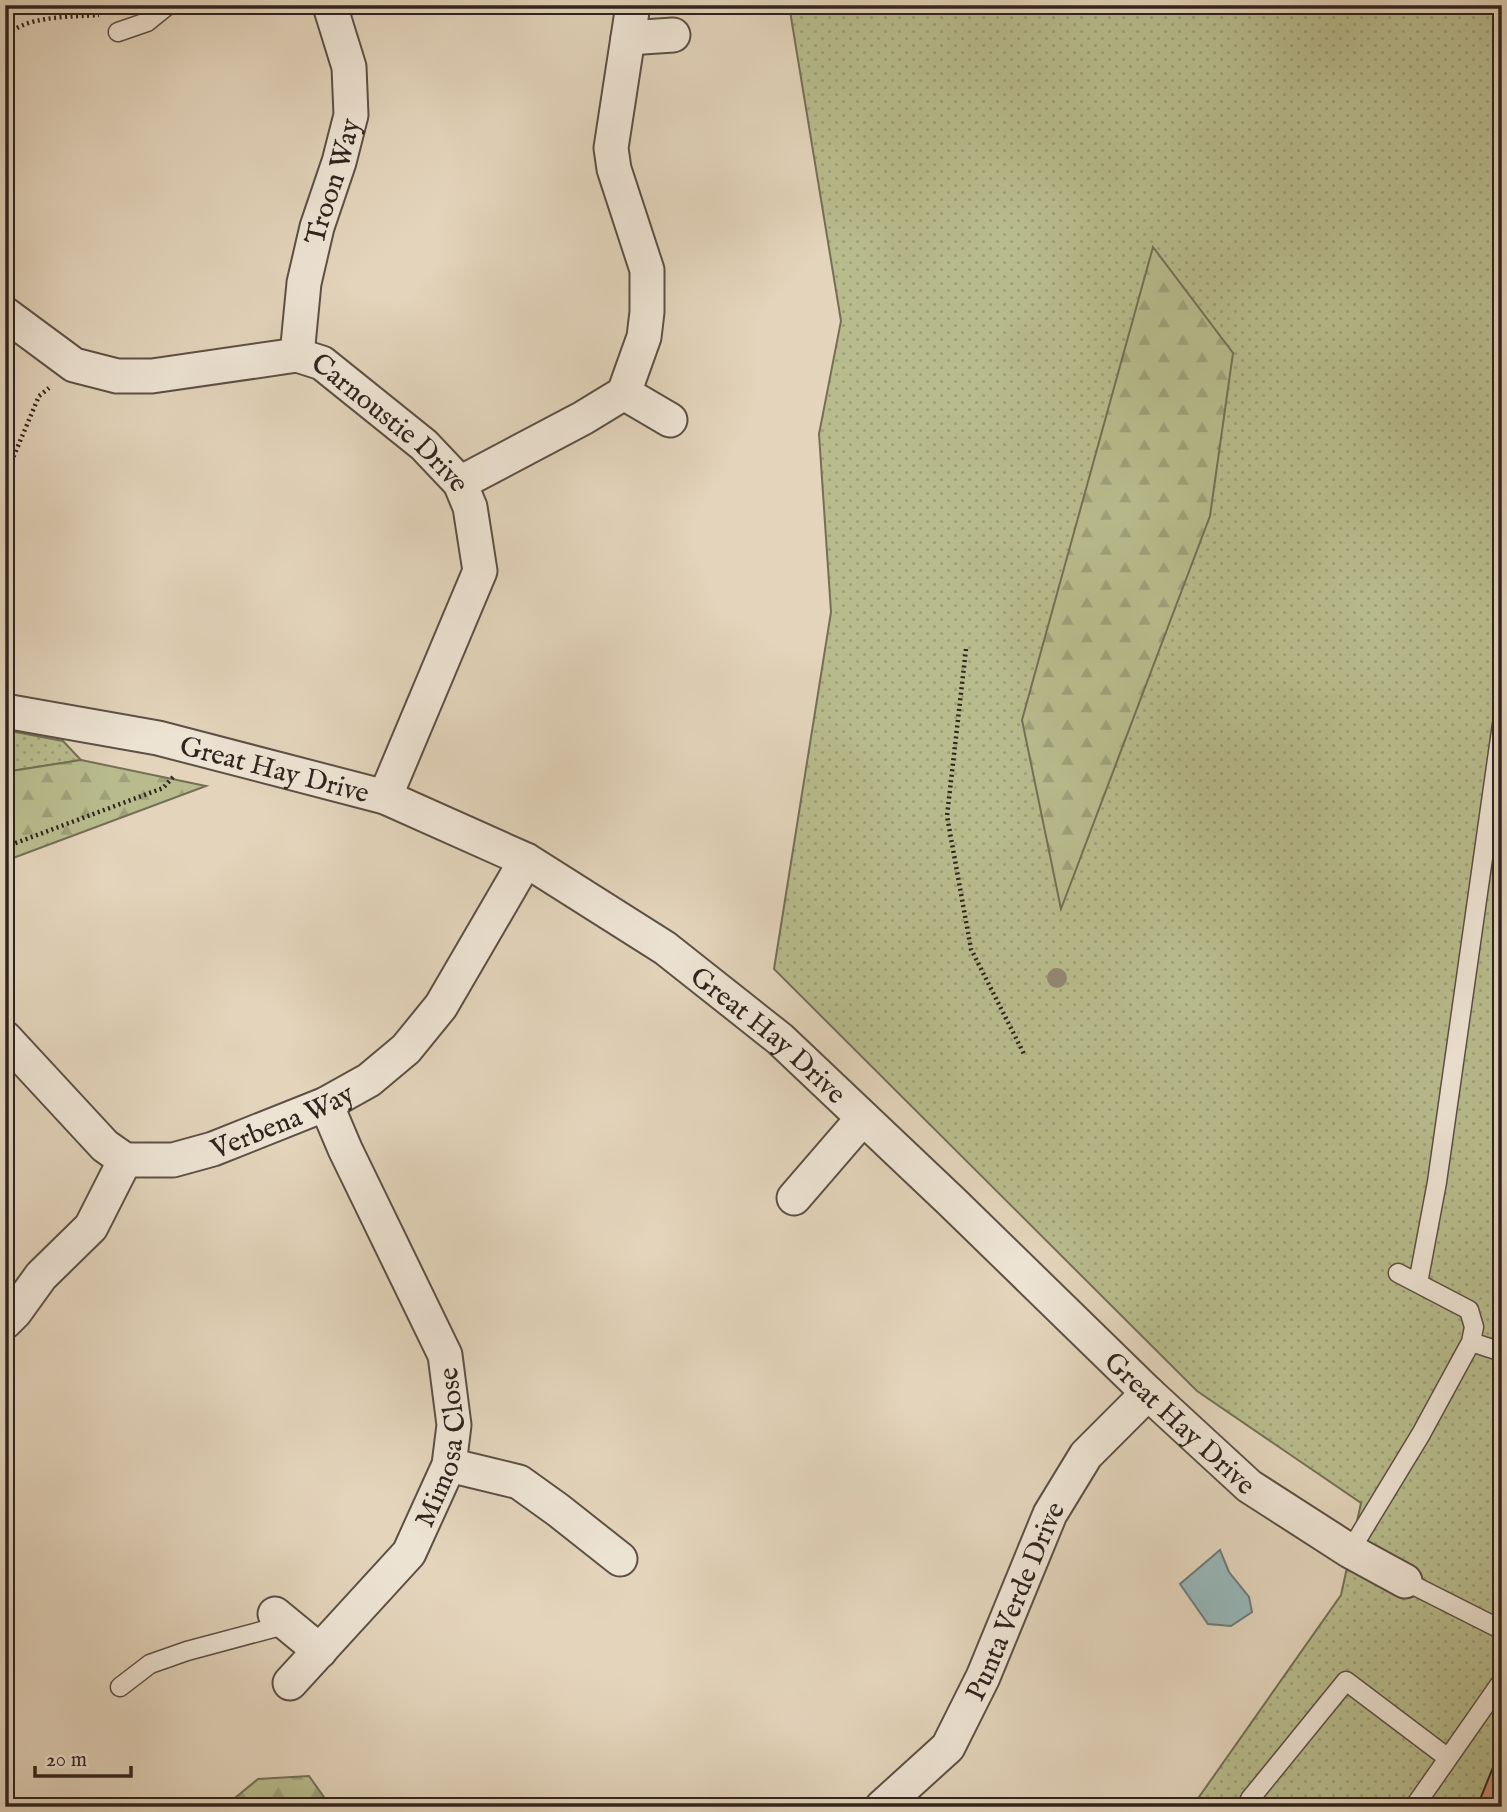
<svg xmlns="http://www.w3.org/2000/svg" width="1507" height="1812" viewBox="0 0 1507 1812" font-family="'IM FELL English',serif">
  <defs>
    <pattern id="grass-dots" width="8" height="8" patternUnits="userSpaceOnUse" patternTransform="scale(1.75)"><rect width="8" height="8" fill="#b8bc8d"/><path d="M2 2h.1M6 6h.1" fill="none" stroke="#9ea179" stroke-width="1.8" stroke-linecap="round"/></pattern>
    <pattern id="forest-firs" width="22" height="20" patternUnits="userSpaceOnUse" patternTransform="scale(1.75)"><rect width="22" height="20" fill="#b8bc8d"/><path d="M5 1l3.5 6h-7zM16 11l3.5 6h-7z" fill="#9ea179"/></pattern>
  </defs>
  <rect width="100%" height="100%" fill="#e3d4bb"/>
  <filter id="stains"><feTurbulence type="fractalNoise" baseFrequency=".00286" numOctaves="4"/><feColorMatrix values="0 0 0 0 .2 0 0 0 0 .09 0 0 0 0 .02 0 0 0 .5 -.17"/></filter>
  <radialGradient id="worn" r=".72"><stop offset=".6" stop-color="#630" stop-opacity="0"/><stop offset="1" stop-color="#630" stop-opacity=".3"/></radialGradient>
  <path fill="url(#grass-dots)" stroke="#747056" stroke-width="2" d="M789,5H1502V1807H1192L1341,1595L1361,1503L1197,1391L774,969L831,612L819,434L841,321Z
    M5,730L63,741L81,760L5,772Z"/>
  <path fill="url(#forest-firs)" stroke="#747056" stroke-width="2" d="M1153,247L1233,353L1210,516L1061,909L1022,720Z
    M81,760L206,786L5,861V772Z
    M309,1776L331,1807H224L258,1779Z"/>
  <path fill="#97b7b9" stroke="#6e7c7b" stroke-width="2" d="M1220,1550L1229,1572L1249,1597L1252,1612L1231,1626L1208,1624L1180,1584Z"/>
  <path fill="#cc8d6e" stroke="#30241e" stroke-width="2" d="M1502,1745V1807H1477Z"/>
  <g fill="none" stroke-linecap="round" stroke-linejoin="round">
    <defs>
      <path id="service" d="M118,32L147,22L168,5
        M1418,1283L1437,1182L1502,724
        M1471,1342L1502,1352
        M1350,1551L1421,1434L1471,1342L1474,1327L1469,1310L1398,1273
        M1405,1581L1502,1630
        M120,1687L150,1664L187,1651L288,1624
        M1261,1807L1250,1799L1346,1681L1448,1758
        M1414,1807L1502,1681"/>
      <g id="minor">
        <path d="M628,38L673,35"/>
        <path id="s1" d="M5,314L74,365L117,376H152L297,355L322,363L424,445L460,483L470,507L480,571L385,797"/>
        <path id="s2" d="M297,355L304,283L317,227L339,162L351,115L349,67L331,9"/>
        <path d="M624,393L670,420"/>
        <path d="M460,483L583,418L624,393L644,337L647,312V270L614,169L611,148L633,5"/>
        <path id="s3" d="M5,711L158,738L385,797L526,860L665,948L780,1039L952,1202L1148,1393L1249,1486L1350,1551L1405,1581"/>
        <path d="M5,1038L105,1146L125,1160"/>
        <path id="s4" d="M125,1160H173L213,1149L326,1104L369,1080L406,1049L441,1006L526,860"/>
        <path d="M794,1198L863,1118"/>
        <path d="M5,1322L15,1312L41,1276L91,1227L125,1160"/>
        <path d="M449,1465L519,1482L558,1510L620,1559"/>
        <path d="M275,1614L320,1651"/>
        <path id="s5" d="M290,1683L409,1553L449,1465L454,1425L445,1355L345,1149L326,1104"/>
        <path id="s6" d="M882,1807L948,1747L983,1677L1050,1514L1086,1455L1148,1393"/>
      </g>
    </defs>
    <use href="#service" stroke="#5d5045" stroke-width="21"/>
    <use href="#minor" stroke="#5d5045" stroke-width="37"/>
    <path stroke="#30241e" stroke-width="4.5" stroke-dasharray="2 3.5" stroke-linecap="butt" d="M5,39C20,15 73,17 99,15
      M5,477L39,396L49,388
      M966,649L947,816L971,949L1024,1054
      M5,847L163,788L175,775"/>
    <use href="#service" stroke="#ede3d3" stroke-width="18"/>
    <use href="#minor" stroke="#ede3d3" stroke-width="33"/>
  </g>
  <circle fill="#938874" cx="1057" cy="978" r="10"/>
  <g text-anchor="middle" stroke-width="5" stroke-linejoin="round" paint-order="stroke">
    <g font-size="28" fill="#30241e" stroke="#ede3d3">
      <text dy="10" stroke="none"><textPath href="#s2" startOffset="178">Troon Way</textPath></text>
      <text dy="10" stroke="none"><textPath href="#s1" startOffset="429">Carnoustie Drive</textPath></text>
      <text dy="10" stroke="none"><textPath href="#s3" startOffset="276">Great Hay Drive</textPath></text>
      <text dy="10" stroke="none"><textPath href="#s3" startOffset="844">Great Hay Drive</textPath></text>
      <text dy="10" stroke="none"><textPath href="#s4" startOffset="164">Verbena Way</textPath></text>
      <text dy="10" stroke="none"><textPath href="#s3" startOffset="1410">Great Hay Drive</textPath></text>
      <text dy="10" stroke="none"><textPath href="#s5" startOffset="289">Mimosa Close</textPath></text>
      <text dy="10" stroke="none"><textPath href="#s6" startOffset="250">Punta Verde Drive</textPath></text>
    </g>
  </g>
  <rect width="1507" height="1812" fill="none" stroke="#e3d4bb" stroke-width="28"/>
  <rect x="7" y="7" width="1493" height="1798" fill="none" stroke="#30241e" stroke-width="3.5"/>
  <rect x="14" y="14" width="1479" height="1784" fill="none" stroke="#30241e" stroke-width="2"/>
  <path d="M35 1766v10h96v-10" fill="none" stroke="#30241e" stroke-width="3.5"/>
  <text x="46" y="1766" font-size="21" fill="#30241e" stroke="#ede3d3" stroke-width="5" paint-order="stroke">20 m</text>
  <rect width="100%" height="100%" filter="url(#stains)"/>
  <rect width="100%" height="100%" fill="url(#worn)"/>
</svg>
